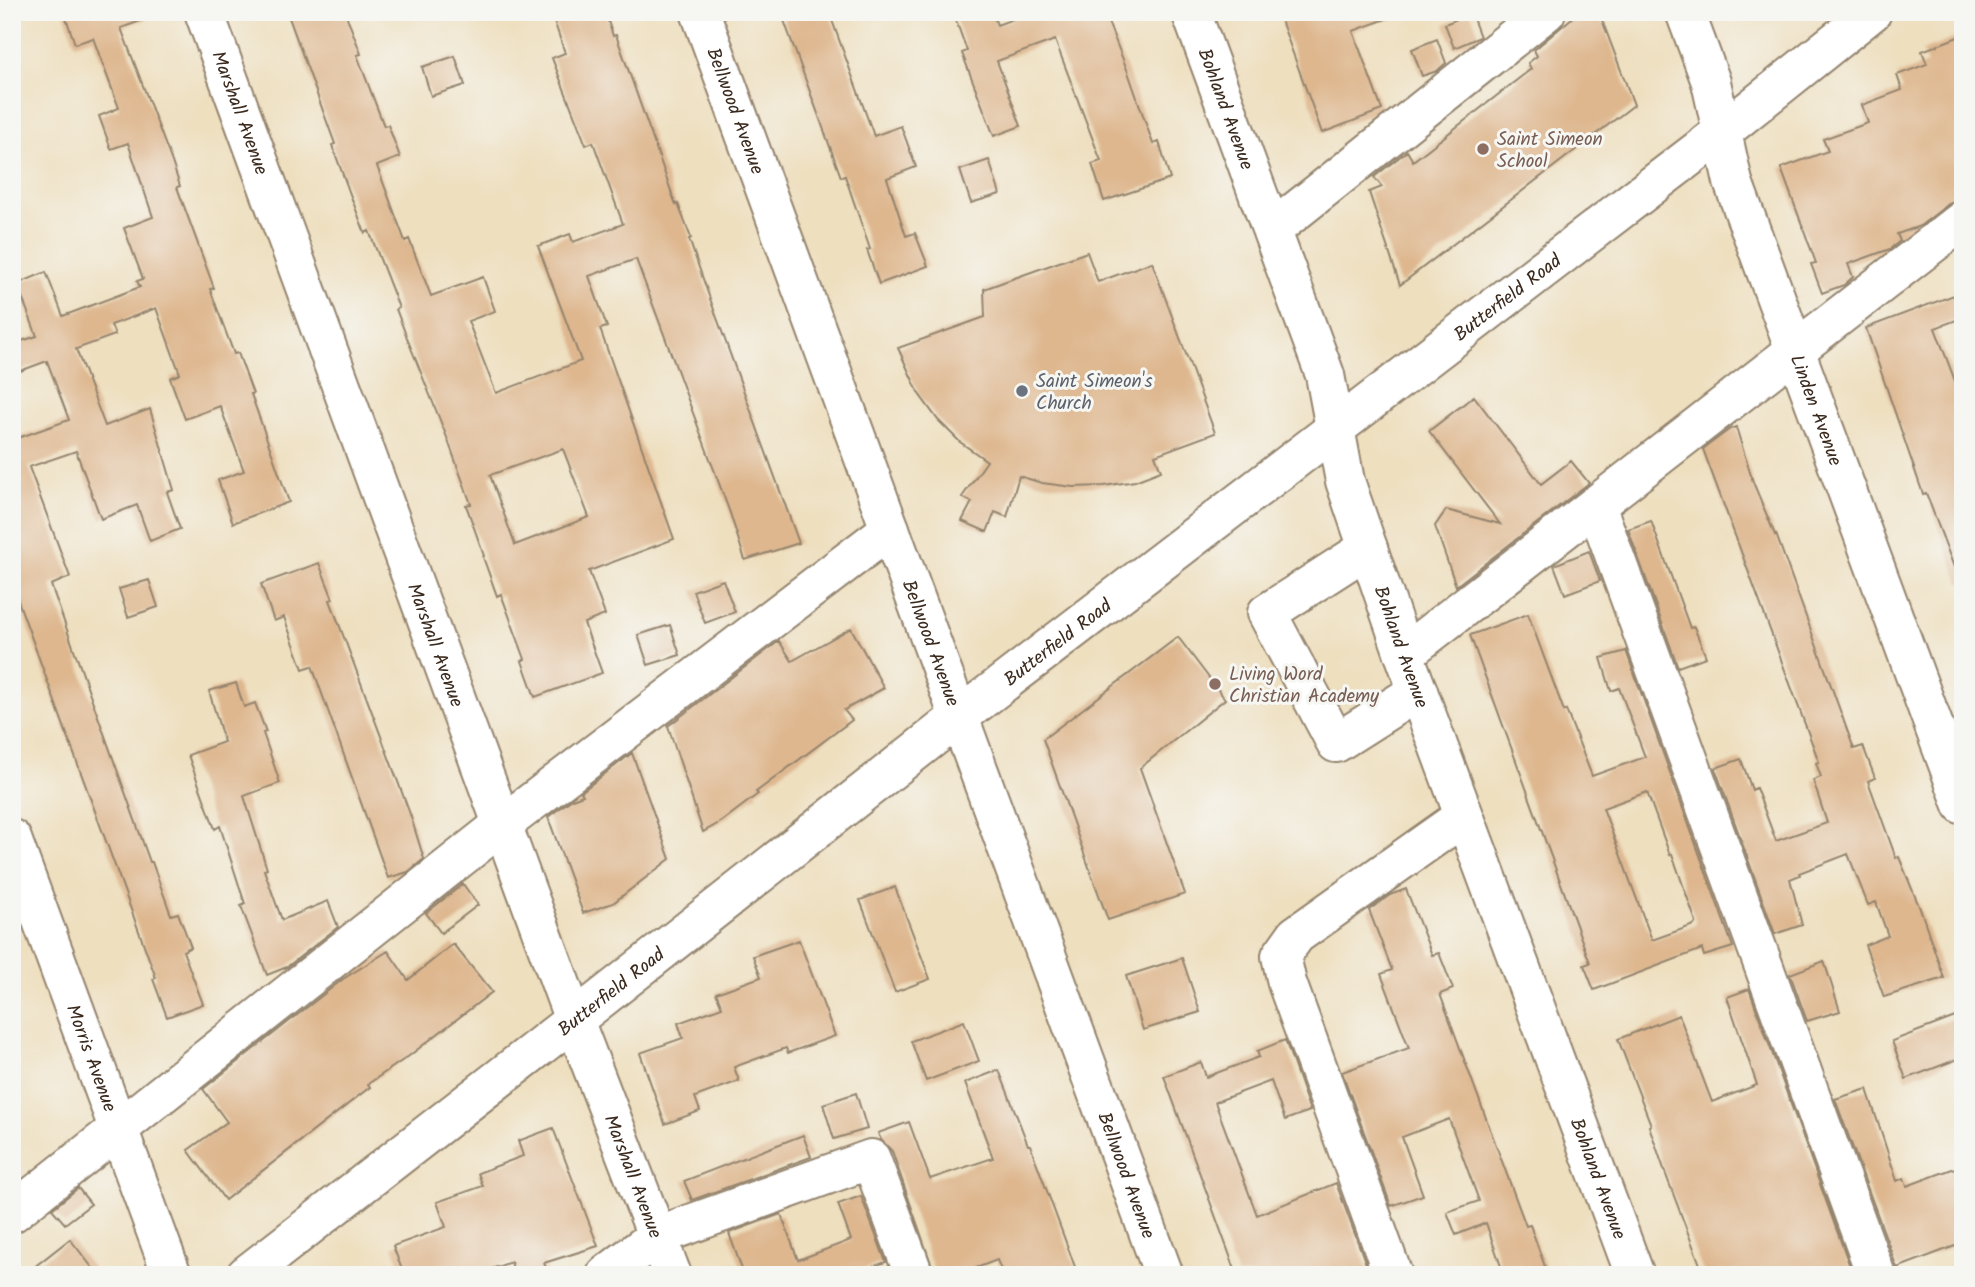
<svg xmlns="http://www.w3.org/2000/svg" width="1975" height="1287" viewBox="0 0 1975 1287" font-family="Kalam,sans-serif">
  <rect width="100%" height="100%" fill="#f6f6f2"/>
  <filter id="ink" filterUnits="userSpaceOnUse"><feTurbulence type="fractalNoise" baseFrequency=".0143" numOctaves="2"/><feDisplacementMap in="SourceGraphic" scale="14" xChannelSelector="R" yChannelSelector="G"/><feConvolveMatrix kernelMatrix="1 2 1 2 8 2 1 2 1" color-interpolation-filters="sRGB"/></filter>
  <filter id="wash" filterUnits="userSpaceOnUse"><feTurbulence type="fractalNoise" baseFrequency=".00686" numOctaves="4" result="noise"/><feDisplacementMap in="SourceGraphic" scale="28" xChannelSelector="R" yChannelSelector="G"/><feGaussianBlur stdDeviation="1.57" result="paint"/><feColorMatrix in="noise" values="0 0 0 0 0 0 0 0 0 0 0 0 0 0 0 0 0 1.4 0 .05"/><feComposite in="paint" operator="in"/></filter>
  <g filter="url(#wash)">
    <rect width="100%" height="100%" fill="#eedfbf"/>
    <g id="blocks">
      <path fill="#deb78f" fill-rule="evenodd" d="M64,12H154V16L121,28L172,162L180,186L177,187L214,288L210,289L234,354L238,353L253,394H251L289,502L233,523L218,480L244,471L220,406L185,419L170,378L180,374L156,308L111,325L115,335L76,349L105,426L150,409L174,490L167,492L180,529L150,541L137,505L101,519L76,451L29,467L70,577L51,585L150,862H152L171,915L178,913L191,947L183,951L203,1004L167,1017L153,979L156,978L17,598L12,600V429H14L18,438L69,420L47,361L12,374V344L37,336L17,284L46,272L63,316L140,287L137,281L143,279L124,228L153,217L128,143L111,149L99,116L119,108L93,38L75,44Z
        M287,12H345L361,54L357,55L384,126L388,125L400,157L377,166L405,241L409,239L431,296L483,277L495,311L468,321L496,393L581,361L538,246L570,234L573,242L623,224L593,142L586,145L552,58L565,53L551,12H605L613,36L616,35L676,205L678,204L691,238L689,239L709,296L799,543L745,560L730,513L636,259L589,276L607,327L600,329L674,539L589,571L605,615L584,623L602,673L535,697L522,661L525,659L501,594L497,596L483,557L484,556L466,505L471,504L446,435L409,343L396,309L399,308L369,231L365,233L350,194L332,145L335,144ZM563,449L589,517L515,545L490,475Z
        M781,12H829L874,136L901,126L916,167L887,178L906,236L915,233L928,266L879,284L867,250L870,249L845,176L841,177Z
        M953,12H992L997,25L1032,12H1104L1128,72L1153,144L1159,142L1170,179L1104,201L1092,164L1101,161L1055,40L997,61L1021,126L994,136L962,53L967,51Z
        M1278,12H1397V15L1353,31L1382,110L1322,133Z
        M1579,12H1599L1634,105L1400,285L1369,192L1382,187L1374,177L1407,151L1413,161L1531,69L1528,63L1537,56L1534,50Z
        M1471,13L1480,37L1454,48L1445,24Z
        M1963,35V199L1950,203L1920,226L1897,234L1900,241L1890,249L1848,264L1853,277L1844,285L1822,293L1811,264L1816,263L1781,168L1828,151L1823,139L1868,123L1862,105L1902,90L1897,75L1927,64L1922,51Z
        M1437,39L1446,63L1437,71L1422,76L1412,49Z
        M455,56L465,85L431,96L422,67Z
        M989,160L1000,194L971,203L960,170Z
        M1087,252L1098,282L1152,262L1215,433L1155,455L1161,471L1135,481L1104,486L1073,487L1042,483L1019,476L1007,517L995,512L987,532L962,521L972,502L962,497L987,461L960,442L938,420L919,394L898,348L985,317L984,289Z
        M1954,295L1962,318L1935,328L1963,402V583H1960L1926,493L1923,494L1866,328Z
        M1474,396L1541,484L1571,461L1589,483L1456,586L1435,526L1446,510L1500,524L1429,431Z
        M1736,427L1753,482L1775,535L1776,534L1854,749L1863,746L1875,778L1868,781L1896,858L1899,857L1921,911L1944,978L1884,997L1865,945L1888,936L1876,902L1868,905L1848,854L1799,873L1800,875L1790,879L1802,925L1775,934L1715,768L1741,759L1752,790L1756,788L1776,841L1827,823L1813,780L1821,777L1816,763L1819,762L1703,449L1730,429Z
        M1651,521L1690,628L1694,627L1706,657L1678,667L1628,529Z
        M1589,551L1600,581L1565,594L1554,565Z
        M319,563L333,599L330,600L410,814L424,859L408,872L388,878L312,666L303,669L284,617L274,621L261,584Z
        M149,580L158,607L128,617L119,589Z
        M723,580L735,612L705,623L693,591Z
        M1528,614L1564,711L1566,710L1592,776L1645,757L1619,688L1611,691L1601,658L1626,651L1733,947L1704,956L1702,949L1594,990L1584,965L1590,963L1470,635ZM1647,792L1670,855L1672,854L1696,922L1694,925L1652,940L1603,808Z
        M670,625L680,655L648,665L638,635Z
        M851,628L884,688L844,710L852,720L756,792L758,794L721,822L703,832L668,726L779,641L792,661Z
        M1178,637L1225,699L1140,768L1185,894L1108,920L1043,739Z
        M236,683L244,707L255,703L266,732L263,733L280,783L244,796L267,869L264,870L282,920L328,901L338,927L287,967L267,975L241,906L245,904L220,826L215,829L188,755L224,742L209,691Z
        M632,753L670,859L613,903L583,913L548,817L572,799L583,795L581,792Z
        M463,884L478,905L441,933L426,913Z
        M895,887L930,979L895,992L860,900Z
        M1406,889L1432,955L1439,953L1453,989L1440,994L1526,1226L1530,1225L1548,1275H1504L1486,1223L1456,1235L1447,1212L1479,1201L1449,1119L1402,1137L1423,1195L1391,1206L1342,1072L1409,1048L1381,974L1392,970L1369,910L1390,895Z
        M799,940L835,1036L788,1053L786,1048L734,1067L739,1081L695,1097L700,1111L665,1124L640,1053L683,1038L678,1023L722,1007L716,993L761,977L753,956Z
        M453,944L492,992L409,1056L368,1084L370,1087L225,1200L188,1150L227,1122L203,1089L343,979L388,951L408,980Z
        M1182,958L1200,1012L1143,1030L1126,976Z
        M1824,961L1840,1011L1807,1021L1790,974Z
        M1749,989L1853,1275H1704L1666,1175L1649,1126L1651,1125L1618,1039L1679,1015L1712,1102L1757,1085L1727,997Z
        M1963,1014V1057L1906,1079L1892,1041Z
        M964,1021L979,1061L926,1081L911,1041Z
        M1285,1040L1310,1111L1285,1120L1271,1081L1215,1102L1257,1215L1336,1183L1370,1275H1237L1164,1076L1201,1062L1206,1077L1259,1057L1257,1051Z
        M999,1070L1028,1145H1030L1078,1275H1003L997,1260L958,1275H935L892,1151L881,1140L878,1133L909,1122L930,1179L993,1158L965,1083Z
        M1867,1089L1897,1181L1904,1178L1907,1186L1963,1165V1243L1897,1268L1835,1099Z
        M856,1093L867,1129L834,1139L823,1104Z
        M553,1128L598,1246L544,1263L549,1275H515L511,1262L474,1275H404L393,1246L446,1227L437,1202L483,1186L478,1173L523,1156L518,1141Z
        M803,1135L811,1157L692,1200L684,1181Z
        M78,1188L91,1204L65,1224L52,1209Z
        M861,1196L886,1262L849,1275H744L729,1233L781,1214L798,1260L851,1240L838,1204Z
        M70,1239L98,1275H24Z"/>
    </g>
  </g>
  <g filter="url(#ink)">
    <use href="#blocks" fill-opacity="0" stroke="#94846e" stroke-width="2"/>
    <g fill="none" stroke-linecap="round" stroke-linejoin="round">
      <defs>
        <g id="minor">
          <path id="s1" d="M204,12L574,1020L672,1275"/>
          <path id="s2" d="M700,12L1164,1275"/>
          <path id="s3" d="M1191,12L1325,375L1345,481L1404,654L1635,1275"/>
          <path id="s4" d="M1685,12L1711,82L1733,182L1963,805"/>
          <path d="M1272,230L1546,12"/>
          <path d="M1596,505L1876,1275"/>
          <path d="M1368,548L1267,613L1336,743L1418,691"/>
          <path d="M1404,654L1963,220"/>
          <path id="s5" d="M12,839L172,1275"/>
          <path d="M12,1213L503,824L890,529"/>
          <path d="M606,1275L657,1236L871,1159L914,1275"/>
          <path d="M1393,1275L1287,983L1281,956L1296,935L1464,816"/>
        </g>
        <g id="major">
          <path id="s6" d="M246,1275L574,1020L959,717L1722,132L1872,12"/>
        </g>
      </defs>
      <use href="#minor" stroke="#94846e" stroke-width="42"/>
      <use href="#major" stroke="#94846e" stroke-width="42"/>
      <use href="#minor" stroke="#fff" stroke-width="38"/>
      <use href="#major" stroke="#fff" stroke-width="38"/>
    </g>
  </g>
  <g fill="#8d6e63" stroke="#f6f6f2" stroke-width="2.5">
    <circle cx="1483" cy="149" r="7"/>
    <circle cx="1215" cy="684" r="7"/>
  </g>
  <circle fill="#6b7280" stroke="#f6f6f2" stroke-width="2.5" cx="1022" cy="391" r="7"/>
  <g text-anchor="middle" stroke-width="6" stroke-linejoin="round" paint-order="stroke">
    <g font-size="19" fill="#3b2a1e" stroke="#f6f6f2">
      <text dy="7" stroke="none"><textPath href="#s3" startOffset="103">Bohland Avenue</textPath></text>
      <text dy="7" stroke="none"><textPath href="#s2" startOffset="105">Bellwood Avenue</textPath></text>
      <text dy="7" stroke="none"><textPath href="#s1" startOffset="107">Marshall Avenue</textPath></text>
      <text dy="7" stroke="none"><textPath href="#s6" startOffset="1596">Butterfield Road</textPath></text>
      <text dy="7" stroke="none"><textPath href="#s4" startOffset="420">Linden Avenue</textPath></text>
      <text dy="7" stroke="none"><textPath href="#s6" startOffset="1029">Butterfield Road</textPath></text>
      <text dy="7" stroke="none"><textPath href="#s2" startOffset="672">Bellwood Avenue</textPath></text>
      <text dy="7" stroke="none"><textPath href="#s1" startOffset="674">Marshall Avenue</textPath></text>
      <text dy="7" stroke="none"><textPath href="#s3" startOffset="670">Bohland Avenue</textPath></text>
      <text dy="7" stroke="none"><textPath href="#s6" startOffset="462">Butterfield Road</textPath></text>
      <text dy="7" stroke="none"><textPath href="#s5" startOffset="233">Morris Avenue</textPath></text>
      <text dy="7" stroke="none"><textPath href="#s1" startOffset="1241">Marshall Avenue</textPath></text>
      <text dy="7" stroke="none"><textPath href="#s2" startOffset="1239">Bellwood Avenue</textPath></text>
      <text dy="7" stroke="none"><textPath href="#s3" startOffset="1237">Bohland Avenue</textPath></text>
    </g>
    <g font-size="19" fill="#785e54" stroke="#f6f6f2" text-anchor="start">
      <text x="1497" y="145">Saint Simeon<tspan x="1497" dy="22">School</tspan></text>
      <text x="1229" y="680">Living Word<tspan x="1229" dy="22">Christian Academy</tspan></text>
    </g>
    <g font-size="19" fill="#5b616d" stroke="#f6f6f2" text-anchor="start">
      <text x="1036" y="387">Saint Simeon's<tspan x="1036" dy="22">Church</tspan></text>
    </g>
  </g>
  <rect width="1975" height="1287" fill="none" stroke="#f6f6f2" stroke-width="42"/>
</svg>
